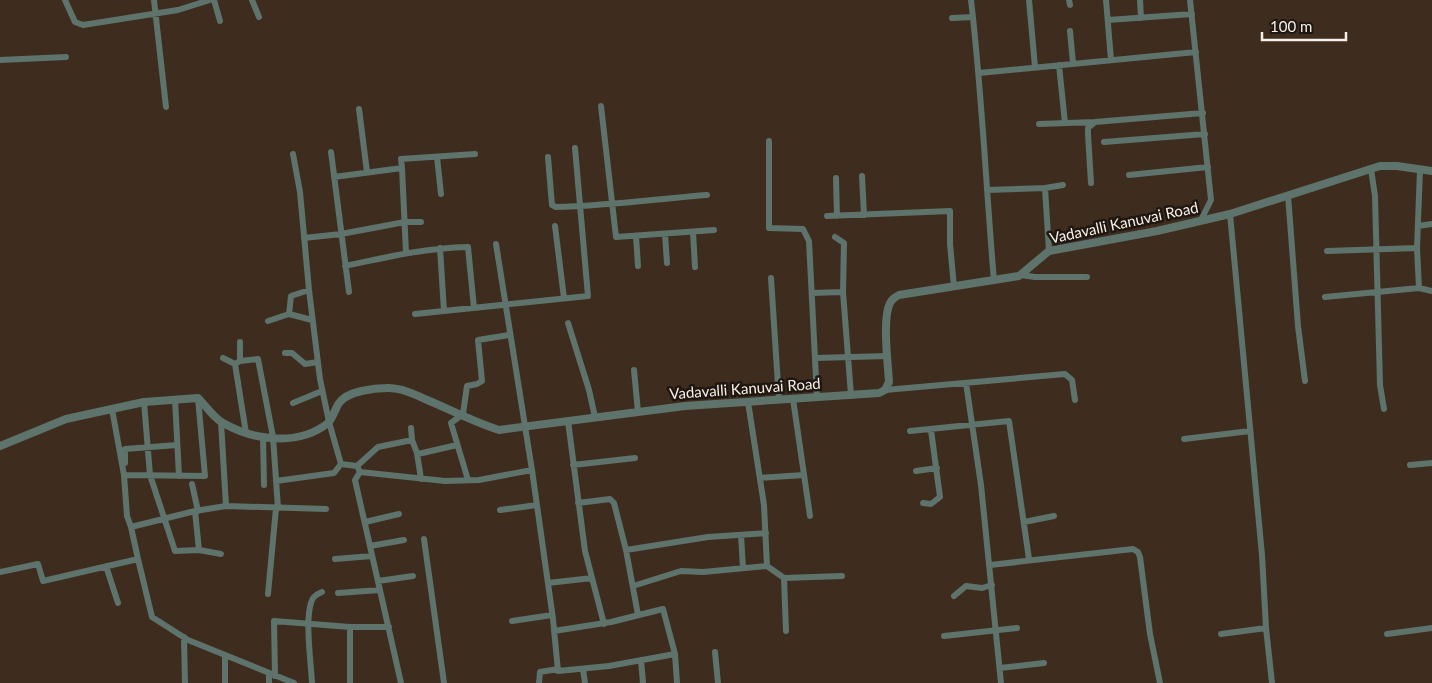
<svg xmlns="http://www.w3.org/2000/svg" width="1432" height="683" viewBox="0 0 1432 683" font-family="Lato,sans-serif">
  <rect width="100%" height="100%" fill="#3e2d1f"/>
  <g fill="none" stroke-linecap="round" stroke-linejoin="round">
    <path stroke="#5d736b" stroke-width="6" d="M65,0L75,22L83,25L178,10L210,0
      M154,0L166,107
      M214,0L220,21
      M252,0L259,17
      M971,0C982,93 986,187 994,281
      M1029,0L1035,67
      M1069,0L1070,5
      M1106,0L1111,60
      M1140,0L1141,18
      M1190,0L1211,200L1201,220
      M952,18L973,17
      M1108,20L1192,14
      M1070,31L1073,63
      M0,60L66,57
      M1059,65L1065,123
      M979,73L1196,52
      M601,106L616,237L714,230
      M359,109L367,172
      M1039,124L1095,122
      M769,141V228L803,229L809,241L817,398
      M1104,142L1205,134
      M331,152L349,292
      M293,154L300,192L309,290L320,379L329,422L341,464L357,466L360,472L355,480L401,683
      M437,157L441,194
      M548,157L552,205L556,207C607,206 656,199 707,195
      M402,168L406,253
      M1371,169L1375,196L1380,385L1384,409
      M1129,175L1208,167
      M862,176L864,215
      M334,177L402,168L401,159L475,154
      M836,178L837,216
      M1091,183L1088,134V128L1095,122L1203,113
      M1045,188L1063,185
      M987,190L1045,188L1049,251
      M1288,195L1298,326L1305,381
      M827,216L950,211V244L954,287
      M555,226L564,298
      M1418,226L1432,224
      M693,232L695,267
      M665,234L667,263
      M636,236L638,266
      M835,237L844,243L843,292L851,395
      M304,238L341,234L405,222H421
      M496,244L532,470
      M440,248L444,311
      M1327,251L1417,248
      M345,266C387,257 426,248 468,247L474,308
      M1021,275L1035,277H1087
      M771,278L779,400
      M1419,288L1417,248L1420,169
      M812,293L843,292
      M1325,297L1419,288L1432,291
      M289,314L291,296L309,290
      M415,314L588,296L575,148
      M268,321L289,314L312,320
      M568,323L589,390L595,417
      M285,353H292L305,364L318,362
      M223,358L235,364L240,361L258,359L273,437L278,508
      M815,358L888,356
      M240,361V342
      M235,364L246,433
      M634,370L638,412
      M966,383L981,485L1001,683
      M885,390L1065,374L1072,380L1075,400
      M175,399L179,476
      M793,399L810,516
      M144,402L150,475L175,551L199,550L221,554
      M293,403L322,391
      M112,409L124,475L205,476L198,398
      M568,421L585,551L604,624
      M221,422L226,506
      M411,428L412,440L417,453L421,479
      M910,431L1009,421L1029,559
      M263,436L264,485
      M1184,439L1250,431
      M418,454L457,445
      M125,463V449L177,445
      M573,465L635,458
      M1410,465L1432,463
      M357,466L378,447L412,440
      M916,471L937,468
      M360,472L445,481L479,480L532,470L553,619L558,671L609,666L675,654
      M124,475L127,516L131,527L138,559
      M760,478L804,475
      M468,480L451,423L463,414L467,386L477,384L482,381L478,340L509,335
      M276,481L334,473L341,464
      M192,484L198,511
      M578,503L610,499L614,503L626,550L638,615
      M923,503L931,504L940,497L931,430
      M500,510L537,505
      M195,511L199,550
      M365,522L399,514
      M1024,522L1054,516
      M131,527L195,511L226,506L326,509
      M741,535L743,568
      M424,539L444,683
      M370,546L404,540
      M626,550L708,537L766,533
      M335,559L372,556
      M990,565L1133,549L1138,552L1140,557L1150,634L1160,683
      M106,566L118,603
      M767,566L784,578L842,576
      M0,572L38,564L43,581L138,559L152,617L188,640L294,683
      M784,578L786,631
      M378,581L413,576
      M548,583L592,578
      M633,586L681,571L703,572L767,566L764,505L748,402
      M338,593L380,590
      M268,594L276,508
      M954,596L966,586L982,588L992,585
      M512,621L552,615
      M350,627H389
      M1266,628L1272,683
      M554,631L611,622L663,609L675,654L677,683
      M1221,634L1266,628L1262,555L1230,214
      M1387,634L1432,628
      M944,636L1017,628
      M184,637L185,683
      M715,652L718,683
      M641,660L643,683
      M1000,668L1044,663
      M583,669L585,683
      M269,673V683
      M275,676L274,621L350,627V683
      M225,683V655
      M312,683C311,663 305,621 311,603C312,597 317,594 322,592
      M539,683L540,672L558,669"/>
    <path stroke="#5d736b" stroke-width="8" d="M0,446L66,419L144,402L198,398C206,406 214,418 223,423C253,440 298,447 328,423C333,418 335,409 339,403C347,391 375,388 388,388C401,388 414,394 425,399C449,409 474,422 499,430L685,406L879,393L885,390L889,382C888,363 882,319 890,303C892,299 895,297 899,295L1019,276L1049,251L1157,231L1230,214L1380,166H1397L1432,171"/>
  </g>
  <g text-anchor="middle" stroke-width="5" stroke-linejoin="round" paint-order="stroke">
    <g font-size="15" fill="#faefe6" stroke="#1f1711">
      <text transform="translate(1124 223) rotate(-12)" y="5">Vadavalli Kanuvai Road</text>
      <text transform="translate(745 389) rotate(-4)" y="5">Vadavalli Kanuvai Road</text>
    </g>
  </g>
  <path d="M1262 32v8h84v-8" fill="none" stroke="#faefe6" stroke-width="2.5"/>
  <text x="1270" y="32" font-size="15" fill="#faefe6" stroke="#1f1711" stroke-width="4" paint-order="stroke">100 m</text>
</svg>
